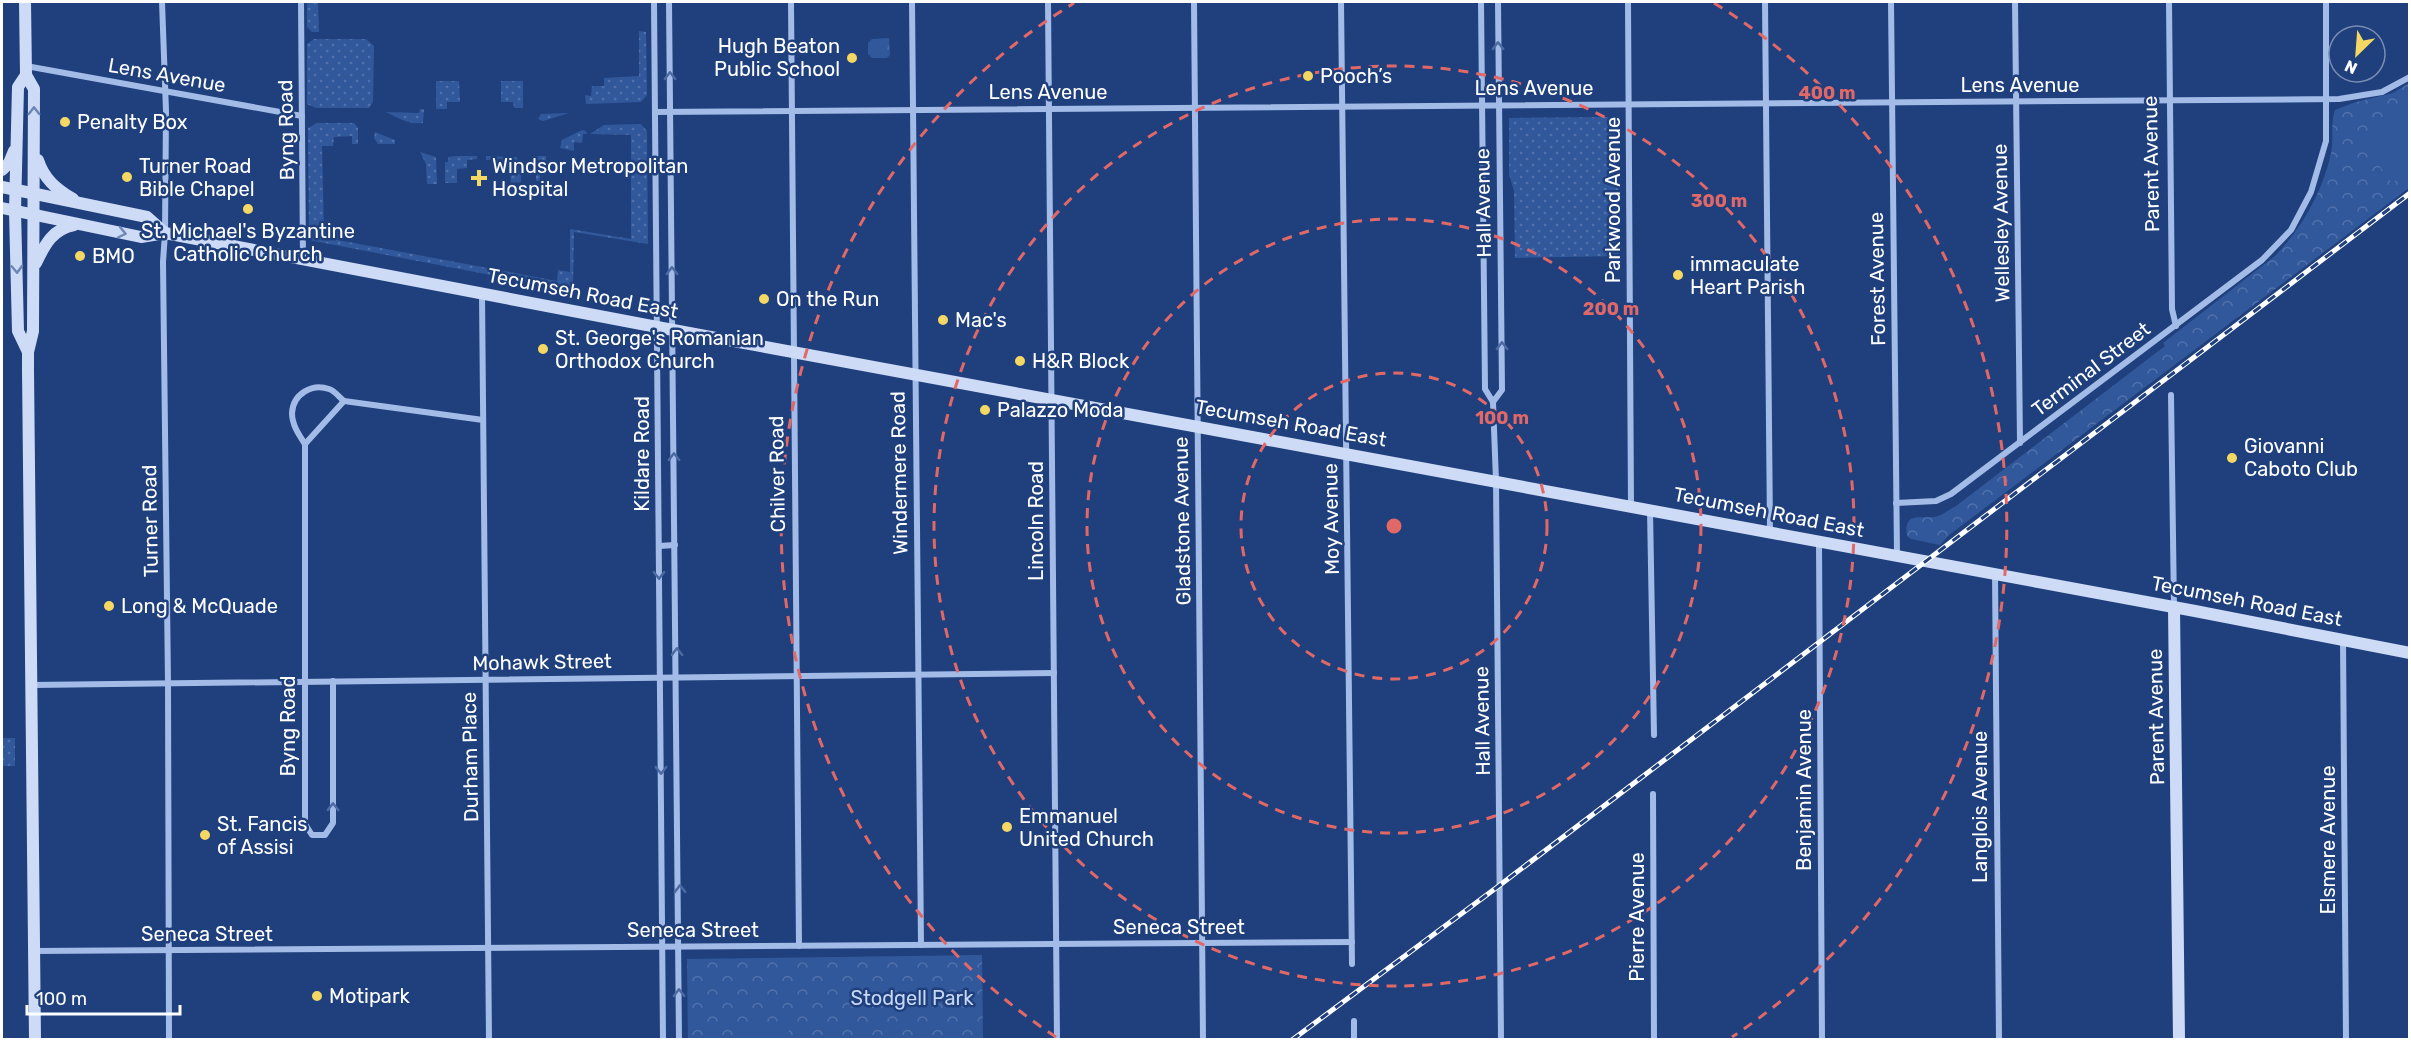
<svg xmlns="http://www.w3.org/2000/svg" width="2411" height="1041" viewBox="0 0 2411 1041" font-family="Rubik,sans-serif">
<defs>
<pattern id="grass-dots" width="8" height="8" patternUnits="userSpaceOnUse" patternTransform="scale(1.5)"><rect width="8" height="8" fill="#32589c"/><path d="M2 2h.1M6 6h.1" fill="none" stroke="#5171ab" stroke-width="1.8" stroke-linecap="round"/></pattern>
<pattern id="park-crowns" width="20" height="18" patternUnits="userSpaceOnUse" patternTransform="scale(1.5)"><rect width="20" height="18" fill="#32589c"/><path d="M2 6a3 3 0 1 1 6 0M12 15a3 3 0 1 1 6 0" fill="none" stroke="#5171ab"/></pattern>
</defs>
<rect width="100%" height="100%" fill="#1f407d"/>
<g fill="url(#grass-dots)">
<path d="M307,2H318L319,32H312L307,27Z"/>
<path d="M639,31L646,32L647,95L641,102L586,104L585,95L591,96L592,86H604V78L639,76Z"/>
<path d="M314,39H366L374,46L373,102L369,108H316L307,104V44Z"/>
<path d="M436,81H459L460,102H447V109H436Z"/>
<path d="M501,81H523V108H514L513,102H501Z"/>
<path d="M420,109H424L423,123C410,125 398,118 386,112L419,113Z"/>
<path d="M569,113L543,121L538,119L541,114Z"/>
<path d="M1615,117L1618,118L1619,256L1515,258L1514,191L1509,174V118Z"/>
<path d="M317,123H354L358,128V144H352V136L334,137L333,146H322L324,231H340L338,240L557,281L558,270L570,272V229L631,239V135L590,134L604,125L641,124L647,131L648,244L574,232L573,291L309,240L308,128Z"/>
<path d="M582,130L586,131L587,134H583L582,143L574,142V151L560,148L562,140Z"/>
<path d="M375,132L395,140V144H378L374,138Z"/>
<path d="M420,152L436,157L437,184H427L426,164Z"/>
<path d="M457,156H477V159L467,160V168L457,169V183H445V162H448V157Z"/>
<path d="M486,156L517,157L518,164H521V182L511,183L510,167H502V159L486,160Z"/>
<path d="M536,156H546V167H540V181H536Z"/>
<rect x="2" y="738" width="13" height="28"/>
</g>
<g fill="url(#park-crowns)">
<path d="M889,38L890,55L887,58H872L868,54V43L872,39Z"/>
<path d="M2409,83V188L1949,535L1940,545L1911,539L1907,536C1903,508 1924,521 1938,516C1944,514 1950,509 1956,506L2165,346L2163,343L2275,256C2302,228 2323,191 2331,153C2334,139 2330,124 2335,110L2356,102L2393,93Z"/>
<path d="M982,955L983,1039H688L687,959Z"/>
</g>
<g fill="#32589c">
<path d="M2409,109V170L2392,183L2363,144Z"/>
<path d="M740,1023L789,1024L788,1039H740Z"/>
</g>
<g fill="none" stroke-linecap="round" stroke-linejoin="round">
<g stroke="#a3bbe7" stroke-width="6">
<path d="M162,2L166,111L165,233L163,262L168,683L169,1040"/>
<path d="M301,2L303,259"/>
<path d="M654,2L663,1040"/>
<path d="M669,2L679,1040"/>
<path d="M791,2L799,946"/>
<path d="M912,2L921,945"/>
<path d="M1048,2L1057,1040"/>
<path d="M1194,2L1203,1040"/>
<path d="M1341,2L1352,964"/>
<path d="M1481,2L1485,389L1493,402L1496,481L1501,1040"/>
<path d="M1628,2L1631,506"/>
<path d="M1765,2L1770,531"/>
<path d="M1891,2L1897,555"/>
<path d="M2015,2L2020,443"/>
<path d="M2169,2L2172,309L2176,326"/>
<path d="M26,66L302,116"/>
<path d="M655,112L2339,99L2382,92L2410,77"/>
<path d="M482,294L489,1040"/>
<path d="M2171,395L2174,607"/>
<path d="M1493,402L1502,390L1498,2"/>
<path d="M305,444C299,435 292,425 292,413C293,394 312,383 329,389C335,391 339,397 344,401"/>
<path d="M1896,503L1936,501L1951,494L2262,260L2291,230L2311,192L2326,141V2"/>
<path d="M1650,510L1654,735"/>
<path d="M1819,542L1822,1040"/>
<path d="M659,546L675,545"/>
<path d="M1995,573L1999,1040"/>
<path d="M2343,640L2346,1040"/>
<path d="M333,681V823L325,835H312L305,824V444L344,401L483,420"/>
<path d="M32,685L1054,673"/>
<path d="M1653,794L1654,1040"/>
<path d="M34,951L1352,942"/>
<path d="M1354,1021V1040"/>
</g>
<g stroke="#cddbf6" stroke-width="12">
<path d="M25,2L26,75L34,89L33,331L28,352V370L35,1040"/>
<path d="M26,75L18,87L15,211L18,331L28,352"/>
<path d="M38,160C44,179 56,189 73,199"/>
<path d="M2,170L9,163L14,151"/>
<path d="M2,187L147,217L165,233"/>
<path d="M2,208L141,237L165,233L657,327L2195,611L2410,653"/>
<path d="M36,263C45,244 53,229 74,225"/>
<path d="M2174,607L2179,1040"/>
</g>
<g stroke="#fff" stroke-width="5">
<path id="rail" d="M1292,1040L1500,885L2410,193"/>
</g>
<use href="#rail" stroke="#1f407d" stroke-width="3" stroke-dasharray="9" stroke-linecap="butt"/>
</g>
<defs><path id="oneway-chevron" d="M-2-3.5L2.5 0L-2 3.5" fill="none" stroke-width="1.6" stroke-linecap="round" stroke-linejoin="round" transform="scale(1.5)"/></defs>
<g stroke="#4d6ba2">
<use href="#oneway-chevron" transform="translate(1498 46) rotate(-91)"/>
<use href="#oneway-chevron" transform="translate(670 76) rotate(-91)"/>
<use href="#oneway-chevron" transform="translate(672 271) rotate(-91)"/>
<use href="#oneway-chevron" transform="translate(1502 346) rotate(-91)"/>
<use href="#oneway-chevron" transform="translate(674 457) rotate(-91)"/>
<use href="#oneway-chevron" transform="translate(659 575) rotate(89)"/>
<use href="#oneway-chevron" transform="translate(677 652) rotate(-91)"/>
<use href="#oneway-chevron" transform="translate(661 770) rotate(90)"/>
<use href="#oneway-chevron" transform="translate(333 807) rotate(-90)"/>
<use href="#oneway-chevron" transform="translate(680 889) rotate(-91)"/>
<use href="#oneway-chevron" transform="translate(679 993) rotate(-91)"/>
</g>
<g stroke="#6d86b3">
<use href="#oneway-chevron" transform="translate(34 111) rotate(-90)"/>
<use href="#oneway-chevron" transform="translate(122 233) rotate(12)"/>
<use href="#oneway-chevron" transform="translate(17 269) rotate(88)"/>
</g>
<g fill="none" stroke="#e26868" stroke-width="3" stroke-dasharray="10 8">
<circle cx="1394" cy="526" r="153"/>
<circle cx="1394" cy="526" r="307"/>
<circle cx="1394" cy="526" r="460"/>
<path d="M1056 1037A613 613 0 0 1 1074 3M1714 3A613 613 0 0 1 1732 1037"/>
</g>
<g fill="#f5d863" stroke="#1f407d" stroke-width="2">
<circle cx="852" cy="58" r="6"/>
<circle cx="1308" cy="76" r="6"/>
<circle cx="65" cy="122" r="6"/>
<circle cx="127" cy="177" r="6"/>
<path d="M476 169h6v6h6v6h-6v6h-6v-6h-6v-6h6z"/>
<circle cx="248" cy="209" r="6"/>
<circle cx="80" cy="256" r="6"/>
<circle cx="1678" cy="275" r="6"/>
<circle cx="764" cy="299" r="6"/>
<circle cx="943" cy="320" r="6"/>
<circle cx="543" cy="349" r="6"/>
<circle cx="1020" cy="361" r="6"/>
<circle cx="985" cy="410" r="6"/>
<circle cx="2232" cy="458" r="6"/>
<circle cx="109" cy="606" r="6"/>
<circle cx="1007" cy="827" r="6"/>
<circle cx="205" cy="835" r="6"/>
<circle cx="317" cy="996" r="6"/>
</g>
<g text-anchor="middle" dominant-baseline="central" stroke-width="5" stroke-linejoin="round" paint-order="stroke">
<g font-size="20" fill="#fff" stroke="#1f407d" text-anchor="start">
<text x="840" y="46" text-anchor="end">Hugh Beaton<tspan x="840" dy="23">Public School</tspan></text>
<text x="1320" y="76">Pooch’s</text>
<text x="77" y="122">Penalty Box</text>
<text x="139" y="166">Turner Road<tspan x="139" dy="23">Bible Chapel</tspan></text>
<text x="492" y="166">Windsor Metropolitan<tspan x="492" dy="23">Hospital</tspan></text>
<text x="248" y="231" text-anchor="middle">St. Michael's Byzantine<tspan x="248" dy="23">Catholic Church</tspan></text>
<text x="92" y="256">BMO</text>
<text x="1690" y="264">immaculate<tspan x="1690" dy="23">Heart Parish</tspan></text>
<text x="776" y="299">On the Run</text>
<text x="955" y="320">Mac's</text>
<text x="555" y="338">St. George's Romanian<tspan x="555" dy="23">Orthodox Church</tspan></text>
<text x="1032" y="361">H&amp;R Block</text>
<text x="997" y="410">Palazzo Moda</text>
<text x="2244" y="446">Giovanni<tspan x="2244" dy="23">Caboto Club</tspan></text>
<text x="121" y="606">Long &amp; McQuade</text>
<text x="1019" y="816">Emmanuel<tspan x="1019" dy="23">United Church</tspan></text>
<text x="217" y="824">St. Fancis<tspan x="217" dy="23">of Assisi</tspan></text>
<text x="329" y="996">Motipark</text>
</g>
<g font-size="20" fill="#fff" stroke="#1f407d">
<text transform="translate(167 75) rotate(10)">Lens Avenue</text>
<text x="2020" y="85">Lens Avenue</text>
<text x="1534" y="88">Lens Avenue</text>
<text x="1048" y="92">Lens Avenue</text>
<text transform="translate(286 130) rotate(-91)">Byng Road</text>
<text transform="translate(2151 164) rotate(-91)">Parent Avenue</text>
<text transform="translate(1613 200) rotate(-90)">Parkwood Avenue</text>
<text transform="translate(1483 203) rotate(-91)">Hall Avenue</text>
<text transform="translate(2001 223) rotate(-91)">Wellesley Avenue</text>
<text transform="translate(1877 279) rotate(-91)">Forest Avenue</text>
<text transform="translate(583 293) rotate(11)">Tecumseh Road East</text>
<text transform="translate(2091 369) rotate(-37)">Terminal Street</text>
<text transform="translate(1291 423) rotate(10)">Tecumseh Road East</text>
<text transform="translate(642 454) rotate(-90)">Kildare Road</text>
<text transform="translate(899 473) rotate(-91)">Windermere Road</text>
<text transform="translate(777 474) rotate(-91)">Chilver Road</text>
<text transform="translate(1769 512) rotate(11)">Tecumseh Road East</text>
<text transform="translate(1331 519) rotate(-91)">Moy Avenue</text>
<text transform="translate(150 521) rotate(-91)">Turner Road</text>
<text transform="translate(1036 521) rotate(-90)">Lincoln Road</text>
<text transform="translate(1182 521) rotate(-91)">Gladstone Avenue</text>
<text transform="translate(2247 601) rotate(11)">Tecumseh Road East</text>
<text transform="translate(542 662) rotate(-1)">Mohawk Street</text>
<text transform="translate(2156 717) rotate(-91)">Parent Avenue</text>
<text transform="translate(1482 721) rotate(-91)">Hall Avenue</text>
<text transform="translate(288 726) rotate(-90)">Byng Road</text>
<text transform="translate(470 757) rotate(-91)">Durham Place</text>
<text transform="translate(1804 790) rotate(-90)">Benjamin Avenue</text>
<text transform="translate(1980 807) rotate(-90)">Langlois Avenue</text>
<text transform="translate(2328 840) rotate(-90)">Elsmere Avenue</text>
<text transform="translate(1637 917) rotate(-90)">Pierre Avenue</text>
<text x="1179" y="927">Seneca Street</text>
<text x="693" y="930">Seneca Street</text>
<text x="207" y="934">Seneca Street</text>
</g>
<g font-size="20" fill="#c6d7f6" stroke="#1f407d">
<text x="912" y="998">Stodgell Park</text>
</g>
</g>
<circle cx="1394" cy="526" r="9" fill="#e26868" stroke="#1f407d" stroke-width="3"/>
<g font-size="18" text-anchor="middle" font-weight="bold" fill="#e26868" stroke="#1f407d" stroke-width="5" stroke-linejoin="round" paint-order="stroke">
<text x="1827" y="99">400 m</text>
<text x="1719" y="207">300 m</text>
<text x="1611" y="315">200 m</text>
<text x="1502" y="424">100 m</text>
</g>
<rect width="2411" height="1041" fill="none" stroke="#ffffff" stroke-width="6"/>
<g transform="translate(2357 54) rotate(205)"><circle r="28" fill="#1f407d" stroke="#798cb1" stroke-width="1.5"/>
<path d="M0-4.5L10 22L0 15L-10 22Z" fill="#f5d863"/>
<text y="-9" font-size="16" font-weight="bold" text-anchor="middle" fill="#ffffff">N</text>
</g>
<path d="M27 1005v9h153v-9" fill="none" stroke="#ffffff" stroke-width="3"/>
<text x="36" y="1005" font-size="18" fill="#ffffff" stroke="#1f407d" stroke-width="4.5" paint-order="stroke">100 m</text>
</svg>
